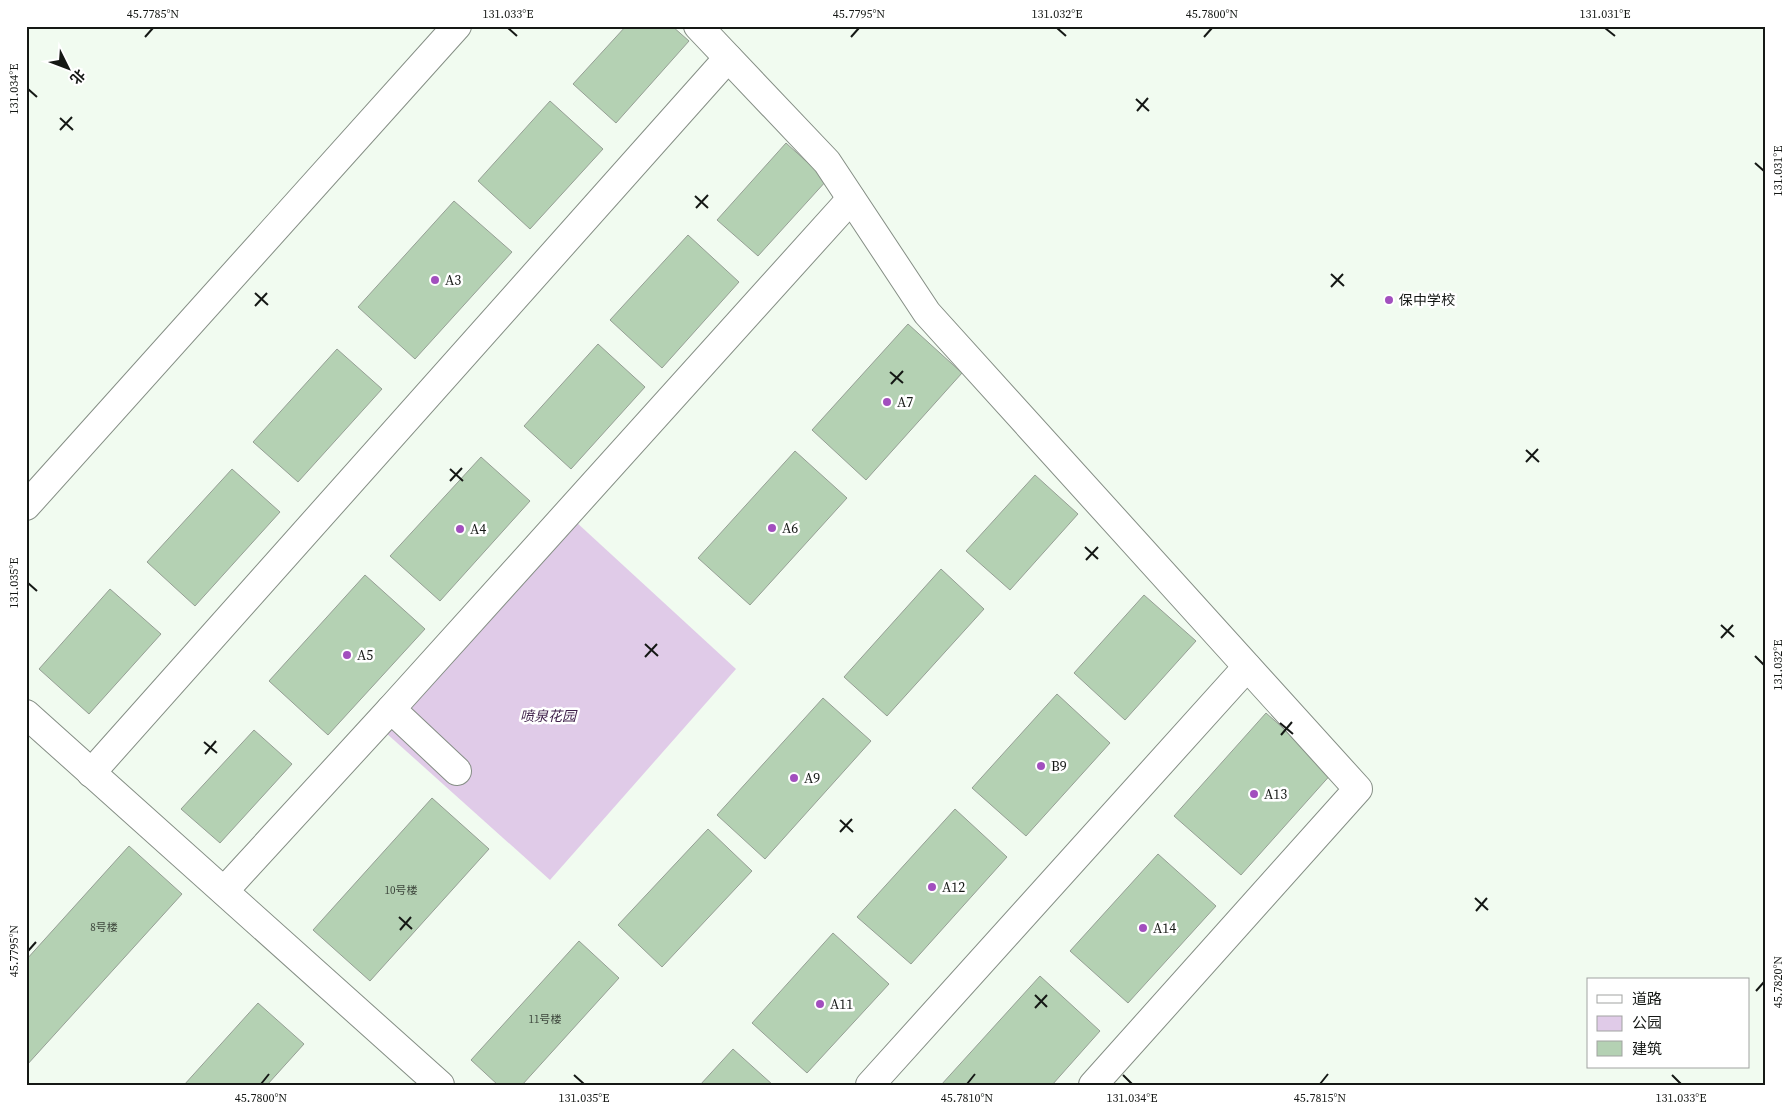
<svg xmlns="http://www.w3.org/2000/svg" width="1792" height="1111" viewBox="0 0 1792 1111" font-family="'Source Serif 4','Noto Sans SC',serif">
<rect width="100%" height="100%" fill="#f1fbf0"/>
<path fill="#e0cbe8" d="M575,521L736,669L550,880L386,733Z"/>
<g fill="#b4d1b3" stroke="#969f95">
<path d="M626,26H672L689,41L616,123L573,84Z"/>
<path d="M550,101L603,149L530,229L478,181Z"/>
<path d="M786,143L827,180L758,256L717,220Z"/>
<path d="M454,201L512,252L415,359L358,307Z"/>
<path d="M688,235L739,282L662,368L610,320Z"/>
<path d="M908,324L962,373L866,480L812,430Z"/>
<path d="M598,344L645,387L571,469L524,426Z"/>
<path d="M337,349L382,389L298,482L253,442Z"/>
<path d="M795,451L847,498L750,605L698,558Z"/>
<path d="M481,457L530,501L440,601L390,556Z"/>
<path d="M232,469L280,512L195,606L147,562Z"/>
<path d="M1035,475L1078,514L1010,590L966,551Z"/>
<path d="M941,569L984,609L887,716L844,677Z"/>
<path d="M365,575L425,629L328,735L269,681Z"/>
<path d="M110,589L161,634L89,714L39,669Z"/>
<path d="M1144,595L1196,641L1125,720L1074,673Z"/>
<path d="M1057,694L1110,743L1026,836L972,788Z"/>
<path d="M823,698L871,741L765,859L717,815Z"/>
<path d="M1266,713L1333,772L1241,875L1174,816Z"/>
<path d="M254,730L292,764L220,843L181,809Z"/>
<path d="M432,798L489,849L370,981L313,930Z"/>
<path d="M955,809L1007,857L911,964L857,917Z"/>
<path d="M708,829L752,871L662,967L618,925Z"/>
<path d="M129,846L182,894L26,1066V960Z"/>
<path d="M1158,854L1216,906L1128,1003L1070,951Z"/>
<path d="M833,933L889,984L807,1073L752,1023Z"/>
<path d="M579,941L619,978L522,1085H498L471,1060Z"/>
<path d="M1040,976L1100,1031L1052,1085H941Z"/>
<path d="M258,1003L304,1044L267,1085H184Z"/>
<path d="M733,1049L773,1085H700Z"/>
</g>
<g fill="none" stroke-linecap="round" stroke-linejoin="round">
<g stroke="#858e85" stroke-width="30">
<g id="street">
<path d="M698,26L827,162L927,313L1358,789L1093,1085"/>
<path d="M391,709L851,199"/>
<path d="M26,714L440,1085"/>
<path d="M91,773L728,58"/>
<path d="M224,891L391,709L457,771"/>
<path d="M870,1085L1247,667"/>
</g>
</g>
<g stroke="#858e85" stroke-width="30">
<path id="secondary" d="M26,506L457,26"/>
</g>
<use href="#street" stroke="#fff" stroke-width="28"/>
<use href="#secondary" stroke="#fff" stroke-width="28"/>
</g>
<path fill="none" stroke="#151815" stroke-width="2" d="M508,28L517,36M1057,28L1066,36M1605,28L1615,36M145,37L153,28M851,37L859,28M1204,37L1212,28M28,89L37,97M1136,99L1149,111M1137,111L1148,98M60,118L73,130M60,130L72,117M1755,163L1764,171M695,196L708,208M696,208L708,195M1331,274L1344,286M1331,287L1343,274M255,293L268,305M255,306L267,293M890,372L903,383M891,384L903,371M1526,450L1539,462M1526,462L1538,449M450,469L463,481M450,481L462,468M1085,547L1098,559M1086,560L1098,547M28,583L37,591M1721,625L1734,637M1721,638L1733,625M645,644L658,656M1755,656L1764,665M645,657L657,644M1280,723L1293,734M1281,735L1292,722M204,742L217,753M205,754L216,741M840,820L853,832M840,832L852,819M1475,898L1488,910M1476,911L1487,898M399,917L412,929M400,930L411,917M28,951L36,942M1756,991L1764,982M1035,995L1047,1007M1035,1008L1047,995M574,1075L584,1084M1123,1075L1132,1084M1672,1075L1681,1084M261,1084L269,1074M967,1084L975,1074M1320,1084L1328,1074"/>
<g fill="#a24fbe" stroke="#fff" stroke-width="2">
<circle cx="435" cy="280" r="5"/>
<circle cx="1389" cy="300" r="5"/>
<circle cx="887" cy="402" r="5"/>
<circle cx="772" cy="528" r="5"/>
<circle cx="460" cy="529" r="5"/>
<circle cx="347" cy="655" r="5"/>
<circle cx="1041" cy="766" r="5"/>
<circle cx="794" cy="778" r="5"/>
<circle cx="1254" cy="794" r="5"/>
<circle cx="932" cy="887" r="5"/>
<circle cx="1143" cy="928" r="5"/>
<circle cx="820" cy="1004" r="5"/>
</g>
<g text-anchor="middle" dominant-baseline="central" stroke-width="5" stroke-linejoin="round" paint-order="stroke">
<g font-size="11" fill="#3d463c">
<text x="401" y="890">10号楼</text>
<text x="104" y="927">8号楼</text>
<text x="545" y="1019">11号楼</text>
</g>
<g font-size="14" fill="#151815" stroke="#fff" text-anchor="start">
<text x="445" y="280">A3</text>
<text x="1399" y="300">保中学校</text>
<text x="897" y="402">A7</text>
<text x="782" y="528">A6</text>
<text x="470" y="529">A4</text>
<text x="357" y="655">A5</text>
<text x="1051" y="766">B9</text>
<text x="804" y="778">A9</text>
<text x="1264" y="794">A13</text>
<text x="942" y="887">A12</text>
<text x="1153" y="928">A14</text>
<text x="830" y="1004">A11</text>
</g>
<g font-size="14" font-style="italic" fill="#3e1f49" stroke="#fff">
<text x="548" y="716">喷泉花园</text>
</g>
</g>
<rect width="1792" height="1111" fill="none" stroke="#ffffff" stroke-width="55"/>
<rect x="1587" y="978" width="162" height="90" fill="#ffffff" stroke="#a1a3a1"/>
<rect x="1597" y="995" width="25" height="8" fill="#ffffff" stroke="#a1a3a1"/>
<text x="1632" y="1004" font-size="15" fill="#151815">道路</text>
<rect x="1597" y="1016" width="25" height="15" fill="#e0cbe8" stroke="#a1a3a1"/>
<text x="1632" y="1028" font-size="15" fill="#151815">公园</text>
<rect x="1597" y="1041" width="25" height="15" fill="#b4d1b3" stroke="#a1a3a1"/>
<text x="1632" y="1054" font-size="15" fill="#151815">建筑</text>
<g transform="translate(68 68) rotate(132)" stroke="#ffffff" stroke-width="4" paint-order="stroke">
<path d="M0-4L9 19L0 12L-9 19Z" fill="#151815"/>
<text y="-8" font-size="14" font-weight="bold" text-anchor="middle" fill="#151815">北</text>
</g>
<rect x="28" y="28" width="1736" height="1056" fill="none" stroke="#151815" stroke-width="2"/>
<g font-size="12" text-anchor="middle" fill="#151815">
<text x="153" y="18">45.7785°N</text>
<text x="508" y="18">131.033°E</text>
<text x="859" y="18">45.7795°N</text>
<text x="1057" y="18">131.032°E</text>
<text x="1212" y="18">45.7800°N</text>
<text x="1605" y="18">131.031°E</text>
<text transform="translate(14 89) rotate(-90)" y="4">131.034°E</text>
<text transform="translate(1778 171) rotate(-90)" y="4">131.031°E</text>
<text transform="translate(14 583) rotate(-90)" y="4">131.035°E</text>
<text transform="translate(1778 665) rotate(-90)" y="4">131.032°E</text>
<text transform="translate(14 951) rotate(-90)" y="4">45.7795°N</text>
<text transform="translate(1778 982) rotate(-90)" y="4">45.7820°N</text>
<text x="261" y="1102">45.7800°N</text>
<text x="584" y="1102">131.035°E</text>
<text x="967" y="1102">45.7810°N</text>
<text x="1132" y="1102">131.034°E</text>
<text x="1320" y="1102">45.7815°N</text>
<text x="1681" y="1102">131.033°E</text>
</g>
</svg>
